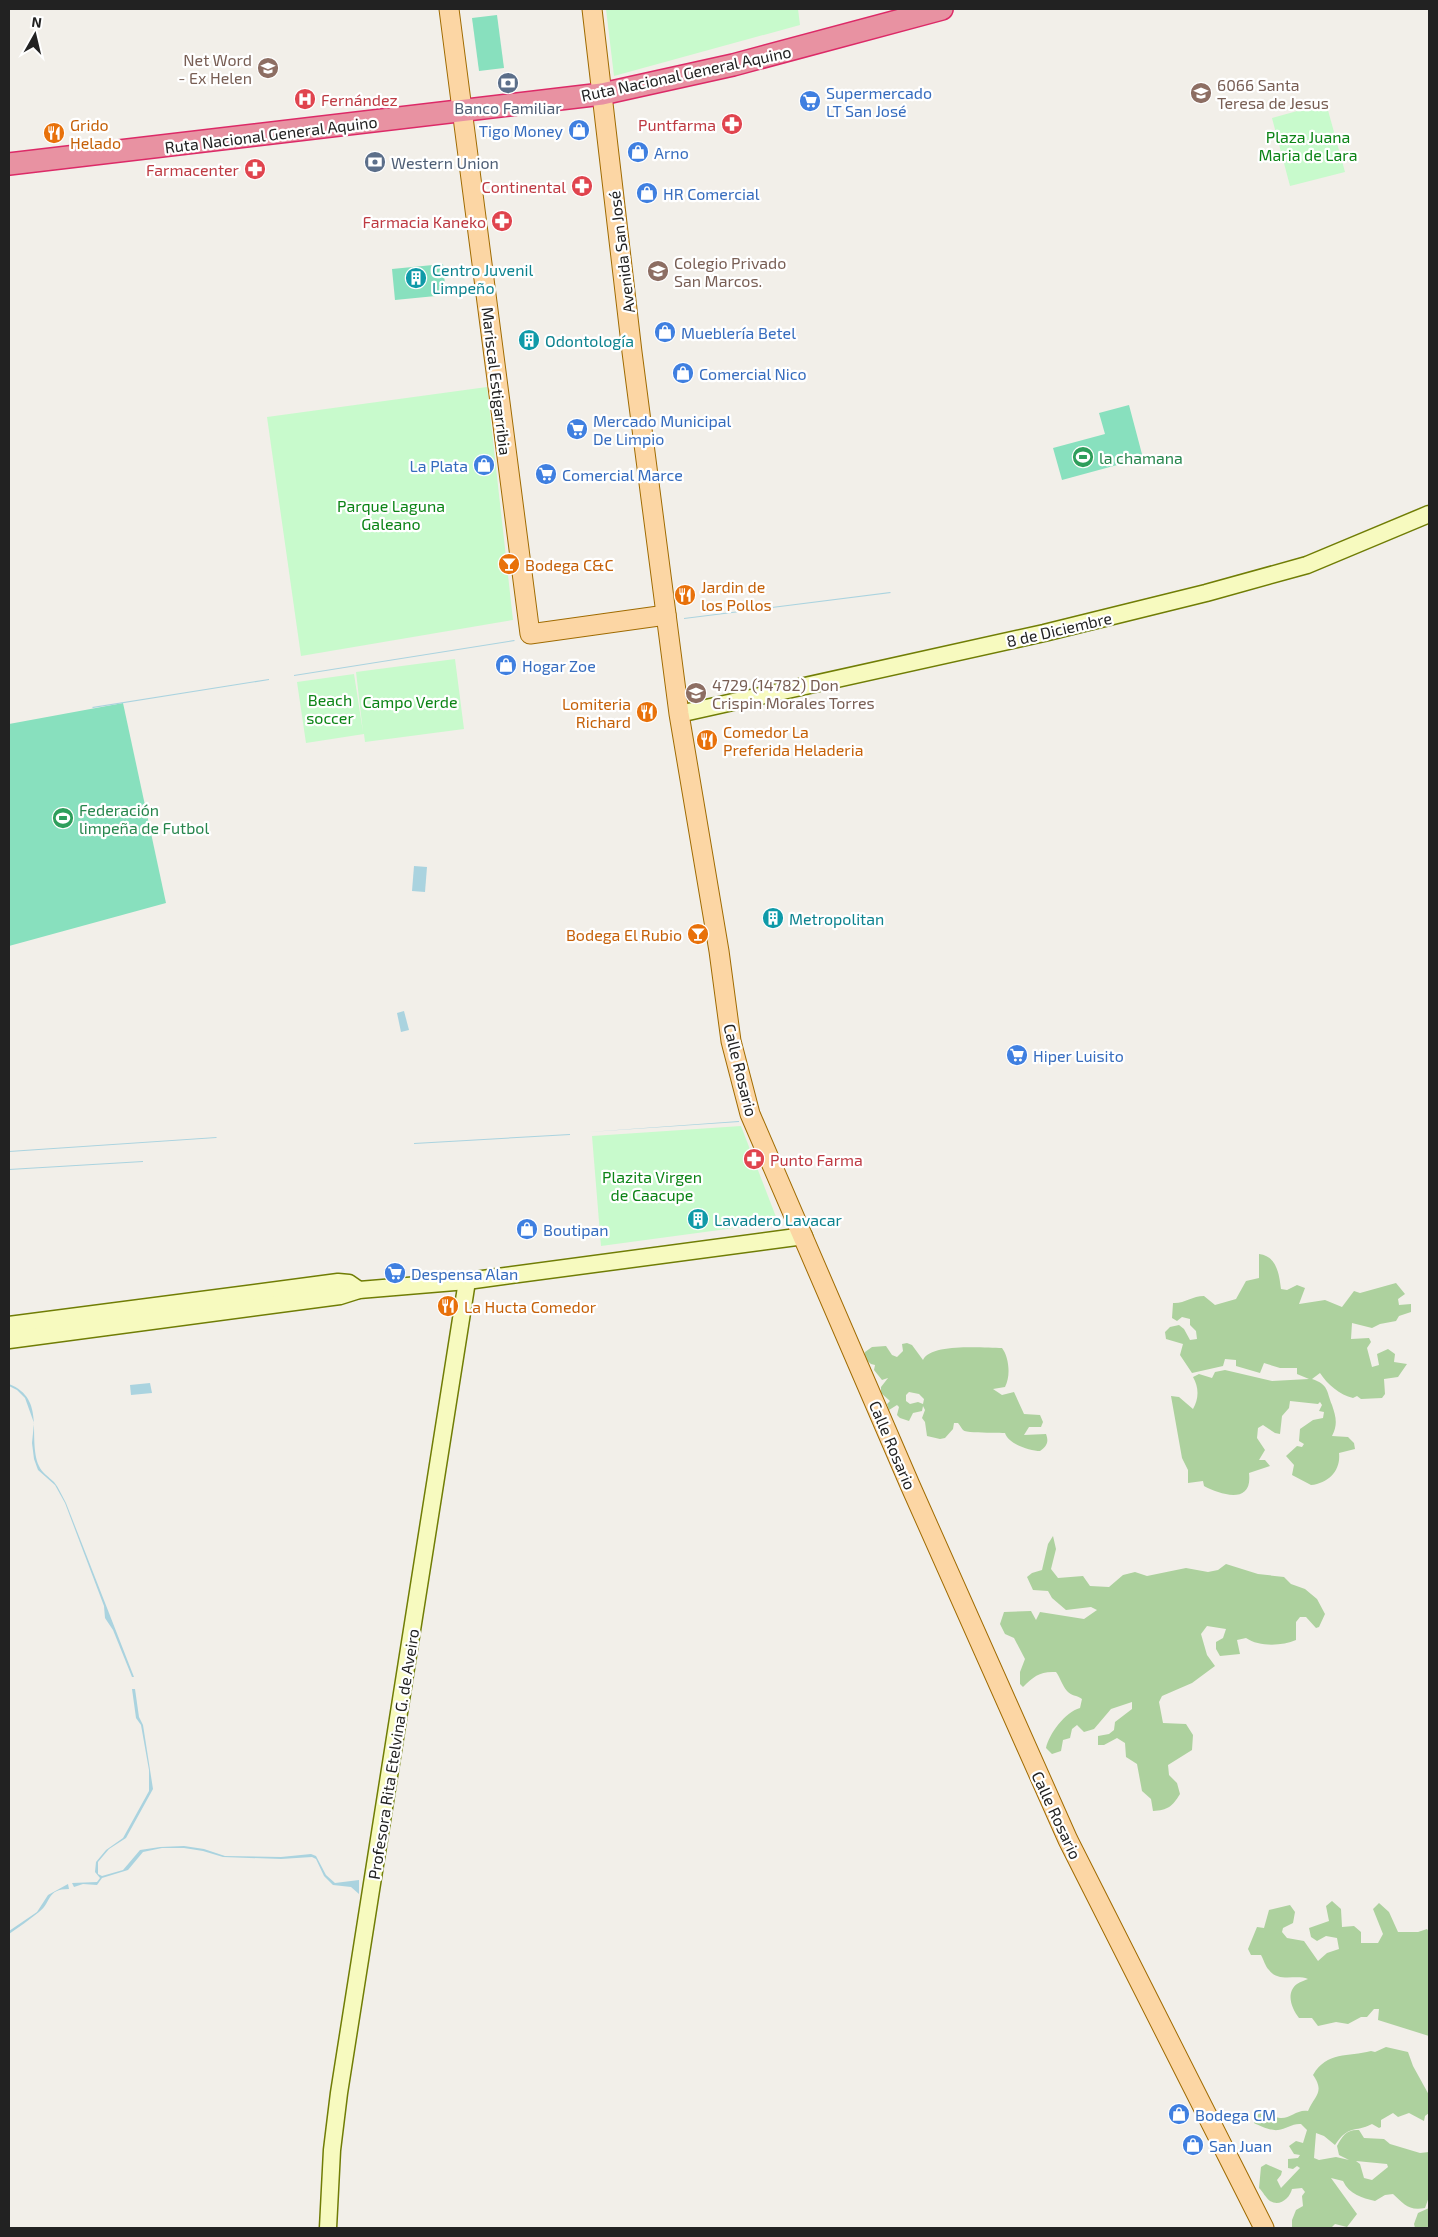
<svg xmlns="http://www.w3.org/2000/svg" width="1438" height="2237" viewBox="0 0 1438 2237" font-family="'Exo 2',sans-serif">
<rect width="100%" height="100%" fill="#f2efe9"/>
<g fill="#add19e" fill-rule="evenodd">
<path d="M1259,1254C1277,1256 1279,1274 1281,1289L1287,1290L1297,1285L1305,1288L1299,1304L1325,1300L1342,1307L1354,1291L1360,1293L1396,1283L1405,1294L1398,1299L1399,1305L1411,1304V1312L1399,1316L1396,1321L1380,1324L1372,1328L1352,1323L1351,1339L1369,1338L1371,1342L1367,1348L1372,1367L1379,1365L1377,1354L1388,1349L1395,1354L1394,1362L1407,1364L1398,1377L1384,1379L1385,1394L1382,1398L1361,1399L1357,1396L1353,1398C1340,1395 1327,1384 1320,1373L1312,1379C1329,1385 1326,1390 1332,1405C1336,1417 1338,1424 1332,1436L1348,1437L1354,1443L1355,1449L1339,1453C1341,1470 1329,1483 1311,1485L1292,1475L1294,1465L1286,1456L1297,1446L1302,1447L1304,1444L1299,1441L1300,1429L1313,1420L1323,1418L1324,1412L1319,1411L1322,1405L1320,1402L1318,1404L1290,1401L1289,1408L1282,1416L1280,1434L1275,1433L1263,1425L1258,1428L1257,1438L1265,1450L1259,1460H1265L1270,1466L1249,1473C1253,1505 1221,1495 1204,1486L1203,1481L1188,1483V1470L1182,1458L1171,1396L1179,1397L1193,1409C1199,1398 1199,1388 1193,1377L1199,1374L1212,1378L1215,1372L1225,1370L1272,1381L1309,1379L1297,1374V1368H1280L1264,1363L1260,1373L1236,1366V1360L1225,1359L1223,1366L1192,1373L1180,1355L1183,1344L1166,1339L1165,1332L1170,1327L1179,1325L1184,1329L1190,1340L1197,1339L1196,1331L1190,1325V1319L1182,1317L1177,1321L1172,1318L1173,1303C1184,1304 1192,1296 1204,1296L1215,1305L1236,1299L1246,1281L1259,1278Z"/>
<path d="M907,1343L912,1345L923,1360C931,1343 983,1348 1002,1348C1009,1357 1011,1376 1005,1387L993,1389L1002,1395L1014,1392L1024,1414L1040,1415L1043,1422L1041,1427H1029L1024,1435L1046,1434C1049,1442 1047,1446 1040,1451C1030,1451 1008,1444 1005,1433C997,1432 967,1434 963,1430C961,1428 960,1425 958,1423H954L953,1429L945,1438L940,1439L927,1436L925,1422L922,1418L925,1410L923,1406L922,1411L913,1413L909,1421L900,1418L897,1415L899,1407L897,1405L889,1410L887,1404L890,1401L881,1393V1387L888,1378L882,1380L874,1370L875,1365L871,1364L864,1358L865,1352L872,1347L886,1346L892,1355L897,1357L903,1351L902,1344ZM909,1392L919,1394L924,1399L923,1404L918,1402L910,1404L906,1401V1395Z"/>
<path d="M1053,1536L1056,1549L1051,1569L1058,1578L1083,1576L1090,1586L1109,1587L1123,1575L1135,1572L1147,1576L1186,1568L1208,1572L1218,1570L1226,1564L1258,1574L1284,1577L1291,1584L1305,1589L1317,1599L1325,1614L1319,1627L1316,1628L1306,1617H1300L1296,1622V1640C1282,1646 1259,1647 1246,1638L1237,1640L1240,1654L1220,1656L1216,1649V1642L1223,1638L1226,1629L1207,1626L1201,1634L1207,1655L1215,1666L1192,1683L1162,1696L1159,1702L1163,1723L1186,1724L1193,1735L1192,1750L1168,1765L1169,1775L1177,1783L1180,1794C1172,1807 1168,1810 1153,1811L1151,1799L1142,1791L1137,1764L1126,1757L1125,1743L1117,1738L1104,1745H1098V1736L1109,1734L1114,1730L1115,1722L1132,1709V1702L1111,1709L1094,1729L1084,1732L1077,1725L1072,1729L1070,1738L1063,1740L1061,1751L1052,1754L1046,1748C1049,1734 1065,1712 1080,1708L1082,1699C1077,1695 1071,1696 1067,1691C1062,1685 1060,1677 1056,1672C1040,1671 1034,1676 1023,1687L1020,1684V1672L1025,1659L1014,1638L1005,1634L1000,1624L1004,1612L1031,1611L1036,1620L1040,1612L1084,1619L1097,1610L1091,1607L1066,1610L1052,1598L1048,1591L1033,1590L1027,1577L1032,1573L1042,1570L1048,1544Z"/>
<path d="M1332,1901L1341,1909L1342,1927L1354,1926L1361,1932V1943H1378L1383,1934L1373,1909L1379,1903L1389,1912L1398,1932H1418L1427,1929L1429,1932V2036L1378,2020L1379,2009H1374L1367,2017H1361L1348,2024L1336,2022L1318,2026L1312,2018H1299C1292,2009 1285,1993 1297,1984C1300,1982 1305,1980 1308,1979C1296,1974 1278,1983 1269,1970C1265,1966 1264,1960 1261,1955H1251L1248,1949L1257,1927L1264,1928L1269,1910L1290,1905L1295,1912L1293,1923L1283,1928L1282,1932L1287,1938L1304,1941L1318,1961L1327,1953L1339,1949L1337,1938L1326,1936L1317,1941L1311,1937L1309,1928L1329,1921L1326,1906Z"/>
<path d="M1386,2047L1408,2052L1413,2066L1429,2095V2113L1425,2116L1424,2121L1409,2113L1398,2117L1393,2113L1381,2120V2127L1379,2128L1372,2124C1354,2133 1349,2124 1335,2145L1324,2136L1316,2133L1314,2158L1319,2160L1336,2157L1349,2160L1339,2155L1337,2146C1342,2136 1347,2129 1359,2130L1364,2138L1384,2139L1390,2144L1420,2153L1429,2152V2197L1425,2208C1408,2211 1404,2204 1393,2194L1385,2195L1375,2201C1362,2198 1349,2194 1343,2181L1331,2178L1357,2214L1347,2227L1335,2224L1331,2228H1292V2220L1296,2210L1303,2206L1302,2196L1305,2192L1302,2188L1292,2189C1290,2198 1280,2207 1270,2201C1266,2198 1263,2192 1259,2188L1261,2167L1266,2164L1282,2171L1281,2175L1277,2180L1281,2188L1300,2168L1297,2166L1293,2169L1288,2168V2159L1298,2158L1300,2155L1294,2154L1289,2146L1296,2141L1303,2143L1307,2130L1301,2124C1293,2123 1286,2129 1278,2130C1271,2131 1260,2126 1254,2123L1256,2116L1260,2113C1267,2113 1273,2117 1280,2118C1290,2119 1297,2109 1308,2111C1315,2095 1325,2092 1313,2075C1327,2051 1348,2057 1371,2051L1375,2052ZM1356,2161L1387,2164L1388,2167L1372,2180L1364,2178L1360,2164Z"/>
<path d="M1429,2208V2228H1415L1414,2224L1418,2213Z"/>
</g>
<g fill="#c8facc">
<path d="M606,9H798L800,25L614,76Z"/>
<path d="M1326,103L1345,172L1290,186L1272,118Z"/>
<path d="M487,387L513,620L301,656L267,417Z"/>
<path d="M455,659L464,729L365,742L364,734L306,743L297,682L354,674L363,732L356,672Z"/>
<path d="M741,1126L778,1222L601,1246L592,1136Z"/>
</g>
<g fill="#88e0be">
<path d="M497,15L504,68L479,71L472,18Z"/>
<path d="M443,264L446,295L395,300L392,269Z"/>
<path d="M1129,405L1143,458L1062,480L1053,448L1105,434L1099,413Z"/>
<path d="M123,703L166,903L9,946V724Z"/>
</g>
<g fill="#aad3df">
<path d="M890,592L891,593L684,619V618Z"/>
<path d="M514,640L515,641L294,676V675Z"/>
<path d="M269,679V680L93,708L92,707Z"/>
<path d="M414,866L427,867L425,892L412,891Z"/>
<path d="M404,1011L409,1030L401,1032L397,1013Z"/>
<path d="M739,1121V1122L589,1132Z"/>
<path d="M570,1134V1135L414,1144V1143Z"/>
<path d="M217,1137L216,1138L9,1152V1151Z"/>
<path d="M143,1161V1162L9,1170V1169Z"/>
<path d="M150,1383L152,1393L131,1395L130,1385Z"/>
<path d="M9,1384C47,1399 27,1437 39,1466C42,1473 49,1477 54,1482C59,1488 62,1496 66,1503L134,1677H132L113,1630L105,1618L104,1606L65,1503L55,1485L38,1470L34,1459L32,1443L34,1423L25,1398L17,1390L9,1386Z"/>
<path d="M132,1689H135L139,1717L143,1725L153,1789L126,1838L109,1849L98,1862V1874L102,1876L123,1870L140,1850L160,1847L184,1846L204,1849L225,1856L281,1857L311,1854L316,1856L326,1875L335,1883L359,1880V1894L351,1887L333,1885L324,1876L316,1859L312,1857L281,1859L223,1857L203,1851L184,1848H162L143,1852L128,1870L102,1878L97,1885L83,1884L74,1887L72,1883L97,1882L100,1878L95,1872L96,1862L106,1850L123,1838L149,1791V1770L141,1725L136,1718Z"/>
<path d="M68,1884L69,1889C46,1889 52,1902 39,1912C29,1920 19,1927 9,1934V1931L37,1912L48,1895Z"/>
</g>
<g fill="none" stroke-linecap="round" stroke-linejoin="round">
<g stroke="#707d05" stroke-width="19">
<g id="secondary">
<path d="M679,714L1044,633L1206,593L1307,565L1429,514"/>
<path d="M9,1325L338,1282L349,1283L359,1290"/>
<path d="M9,1340L340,1296L359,1290L467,1281L804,1236"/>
<path d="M328,2228L332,2150L339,2093L467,1281"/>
</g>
</g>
<g stroke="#a06b00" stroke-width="21">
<g id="primary">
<path d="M449,9L530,634L666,615"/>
<path d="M592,9L632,352L679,714L719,951L731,1041L750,1114L910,1485L1068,1840L1264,2228"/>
</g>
</g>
<g stroke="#dc2a67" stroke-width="24">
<path id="highway" d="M9,164L602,94L733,65L942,9"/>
</g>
<use href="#secondary" stroke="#f7fabf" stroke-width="16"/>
<use href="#primary" stroke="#fcd6a4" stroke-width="19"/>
<use href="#highway" stroke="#e892a2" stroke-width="21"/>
</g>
<defs>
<g id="school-disc" transform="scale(1.125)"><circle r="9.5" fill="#8d6e63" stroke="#fff"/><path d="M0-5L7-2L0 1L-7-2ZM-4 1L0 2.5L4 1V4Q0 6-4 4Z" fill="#fff"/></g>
<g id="bank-disc" transform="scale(1.125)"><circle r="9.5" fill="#5c6f8a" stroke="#fff"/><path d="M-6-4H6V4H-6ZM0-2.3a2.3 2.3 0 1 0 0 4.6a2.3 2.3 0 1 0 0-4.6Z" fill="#fff"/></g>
<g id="hospital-disc" transform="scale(1.125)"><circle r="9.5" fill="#e0444e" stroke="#fff"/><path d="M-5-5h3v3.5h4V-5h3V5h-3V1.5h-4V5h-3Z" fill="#fff"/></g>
<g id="supermarket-disc" transform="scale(1.125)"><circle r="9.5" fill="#3f7fe0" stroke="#fff"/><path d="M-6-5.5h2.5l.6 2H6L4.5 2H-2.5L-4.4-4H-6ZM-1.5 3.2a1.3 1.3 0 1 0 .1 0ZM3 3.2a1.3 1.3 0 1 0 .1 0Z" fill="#fff"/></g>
<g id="pharmacy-disc" transform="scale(1.125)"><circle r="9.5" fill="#e0444e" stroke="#fff"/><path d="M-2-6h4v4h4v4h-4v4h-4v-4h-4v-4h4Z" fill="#fff"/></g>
<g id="shop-disc" transform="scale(1.125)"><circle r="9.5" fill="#3f7fe0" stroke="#fff"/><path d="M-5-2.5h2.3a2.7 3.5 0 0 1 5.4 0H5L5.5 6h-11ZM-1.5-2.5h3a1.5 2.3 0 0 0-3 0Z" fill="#fff"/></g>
<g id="restaurant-disc" transform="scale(1.125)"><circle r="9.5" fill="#e8710a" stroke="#fff"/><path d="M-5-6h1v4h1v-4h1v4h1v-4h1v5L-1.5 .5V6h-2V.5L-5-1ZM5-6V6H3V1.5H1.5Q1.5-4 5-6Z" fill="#fff"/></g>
<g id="building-disc" transform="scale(1.125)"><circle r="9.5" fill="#0f9aa8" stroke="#fff"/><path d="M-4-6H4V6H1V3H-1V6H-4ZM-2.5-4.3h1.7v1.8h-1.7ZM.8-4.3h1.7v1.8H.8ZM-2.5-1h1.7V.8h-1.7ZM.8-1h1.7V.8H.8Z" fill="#fff"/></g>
<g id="stadium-disc" transform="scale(1.125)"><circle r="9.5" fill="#2e9e5b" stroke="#fff"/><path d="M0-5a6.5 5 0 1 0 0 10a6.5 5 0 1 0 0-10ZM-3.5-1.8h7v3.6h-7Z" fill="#fff"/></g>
<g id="bar-disc" transform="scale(1.125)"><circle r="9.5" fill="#e8710a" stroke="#fff"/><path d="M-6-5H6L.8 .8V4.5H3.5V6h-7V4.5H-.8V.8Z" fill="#fff"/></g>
</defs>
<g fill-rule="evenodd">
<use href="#school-disc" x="268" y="68"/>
<use href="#bank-disc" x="508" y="83"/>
<use href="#school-disc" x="1201" y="93"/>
<use href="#hospital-disc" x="305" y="99"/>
<use href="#supermarket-disc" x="810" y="101"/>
<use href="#pharmacy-disc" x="732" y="124"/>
<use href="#shop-disc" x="579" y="130"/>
<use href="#restaurant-disc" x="54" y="133"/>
<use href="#shop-disc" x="638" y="152"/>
<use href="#bank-disc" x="375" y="162"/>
<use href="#pharmacy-disc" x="255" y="169"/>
<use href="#pharmacy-disc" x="582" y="186"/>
<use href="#shop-disc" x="647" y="193"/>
<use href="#pharmacy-disc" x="502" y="221"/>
<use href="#school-disc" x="658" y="271"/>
<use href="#building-disc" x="416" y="278"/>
<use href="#shop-disc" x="665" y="332"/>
<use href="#building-disc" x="529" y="340"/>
<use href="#shop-disc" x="683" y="373"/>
<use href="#supermarket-disc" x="577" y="429"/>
<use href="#stadium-disc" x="1083" y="457"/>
<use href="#shop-disc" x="484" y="465"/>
<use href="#supermarket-disc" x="546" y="474"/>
<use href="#bar-disc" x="509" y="564"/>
<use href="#restaurant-disc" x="685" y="595"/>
<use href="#shop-disc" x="506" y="665"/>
<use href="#school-disc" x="696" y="693"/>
<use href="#restaurant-disc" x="647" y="712"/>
<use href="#restaurant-disc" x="707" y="740"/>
<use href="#stadium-disc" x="63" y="818"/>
<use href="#building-disc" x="773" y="918"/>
<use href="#bar-disc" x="698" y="934"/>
<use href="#supermarket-disc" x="1017" y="1055"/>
<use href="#pharmacy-disc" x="754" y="1159"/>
<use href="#building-disc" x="698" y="1219"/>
<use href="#shop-disc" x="527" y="1229"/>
<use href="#supermarket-disc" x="395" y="1273"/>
<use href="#restaurant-disc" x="448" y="1306"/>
<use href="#shop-disc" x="1179" y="2114"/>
<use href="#shop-disc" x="1193" y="2145"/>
</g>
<g text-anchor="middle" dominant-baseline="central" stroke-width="4.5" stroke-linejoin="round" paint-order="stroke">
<g font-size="16" fill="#785e54" stroke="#fff" text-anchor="start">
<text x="252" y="59" text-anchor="end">Net Word<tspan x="252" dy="18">- Ex Helen</tspan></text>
<text x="1217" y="84">6066 Santa<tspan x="1217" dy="18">Teresa de Jesus</tspan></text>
<text x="674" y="262">Colegio Privado<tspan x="674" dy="18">San Marcos.</tspan></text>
<text x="712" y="684">4729 (14782) Don<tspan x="712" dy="18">Crispin Morales Torres</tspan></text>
</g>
<g font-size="16" fill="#222" stroke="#fff">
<text transform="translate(686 73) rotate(-12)">Ruta Nacional General Aquino</text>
<text transform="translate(271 134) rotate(-7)">Ruta Nacional General Aquino</text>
<text transform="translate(621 252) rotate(-97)">Avenida San José</text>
<text transform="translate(497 381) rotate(83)">Mariscal Estigarribia</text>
<text transform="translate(1059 629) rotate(-13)">8 de Diciembre</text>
<text transform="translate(741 1070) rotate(76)">Calle Rosario</text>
<text transform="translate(893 1445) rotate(67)">Calle Rosario</text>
<text transform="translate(393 1754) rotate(-81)">Profesora Rita Etelvina G. de Aveiro</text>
<text transform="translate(1057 1815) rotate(65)">Calle Rosario</text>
</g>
<g font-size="16" fill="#366cbe" stroke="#fff" text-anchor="start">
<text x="826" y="92">Supermercado<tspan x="826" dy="18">LT San José</tspan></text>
<text x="563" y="130" text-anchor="end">Tigo Money</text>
<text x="654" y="152">Arno</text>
<text x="663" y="193">HR Comercial</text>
<text x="681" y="332">Mueblería Betel</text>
<text x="699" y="373">Comercial Nico</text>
<text x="593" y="420">Mercado Municipal<tspan x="593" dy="18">De Limpio</tspan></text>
<text x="468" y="465" text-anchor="end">La Plata</text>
<text x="562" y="474">Comercial Marce</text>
<text x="522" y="665">Hogar Zoe</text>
<text x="1033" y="1055">Hiper Luisito</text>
<text x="543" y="1229">Boutipan</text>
<text x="411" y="1273">Despensa Alan</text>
<text x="1195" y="2114">Bodega CM</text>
<text x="1209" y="2145">San Juan</text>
</g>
<g font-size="16" fill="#be3a42" stroke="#fff" text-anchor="end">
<text x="321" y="99" text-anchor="start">Fernández</text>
<text x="716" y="124">Puntfarma</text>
<text x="239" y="169">Farmacenter</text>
<text x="566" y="186">Continental</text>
<text x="486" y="221">Farmacia Kaneko</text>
<text x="770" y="1159" text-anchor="start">Punto Farma</text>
</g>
<g font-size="16" fill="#4e5e75" stroke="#fff">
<text x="508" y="107">Banco Familiar</text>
<text x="391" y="162" text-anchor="start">Western Union</text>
</g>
<g font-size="16" fill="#c56008" stroke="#fff" text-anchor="start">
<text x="70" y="124">Grido<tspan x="70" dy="18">Helado</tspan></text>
<text x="525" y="564">Bodega C&amp;C</text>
<text x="701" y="586">Jardin de<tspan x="701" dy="18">los Pollos</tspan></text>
<text x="631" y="703" text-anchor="end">Lomiteria<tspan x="631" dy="18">Richard</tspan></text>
<text x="723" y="731">Comedor La<tspan x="723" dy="18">Preferida Heladeria</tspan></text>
<text x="682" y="934" text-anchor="end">Bodega El Rubio</text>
<text x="464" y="1306">La Hucta Comedor</text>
</g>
<g font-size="16" fill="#0c8416" stroke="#fff">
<text x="1308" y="136">Plaza Juana<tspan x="1308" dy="18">Maria de Lara</tspan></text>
<text x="391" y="505">Parque Laguna<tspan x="391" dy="18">Galeano</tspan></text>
<text x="330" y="699">Beach<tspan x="330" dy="18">soccer</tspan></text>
<text x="410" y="701">Campo Verde</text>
<text x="652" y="1176">Plazita Virgen<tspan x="652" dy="18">de Caacupe</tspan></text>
</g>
<g font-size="16" fill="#0d838f" stroke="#fff" text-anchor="start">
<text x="432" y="269">Centro Juvenil<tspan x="432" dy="18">Limpeño</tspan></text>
<text x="545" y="340">Odontología</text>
<text x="789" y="918">Metropolitan</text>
<text x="714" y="1219">Lavadero Lavacar</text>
</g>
<g font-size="16" fill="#27864d" stroke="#fff" text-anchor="start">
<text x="1099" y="457">la chamana</text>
<text x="79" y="809">Federación<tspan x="79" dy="18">limpeña de Futbol</tspan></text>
</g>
</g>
<rect width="1438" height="2237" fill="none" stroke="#222222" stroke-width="20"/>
<g transform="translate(35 35) rotate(8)" stroke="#ffffff" stroke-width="4" paint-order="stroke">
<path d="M0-4L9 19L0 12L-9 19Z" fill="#222222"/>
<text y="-8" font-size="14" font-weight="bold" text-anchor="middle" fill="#222222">N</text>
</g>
</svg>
